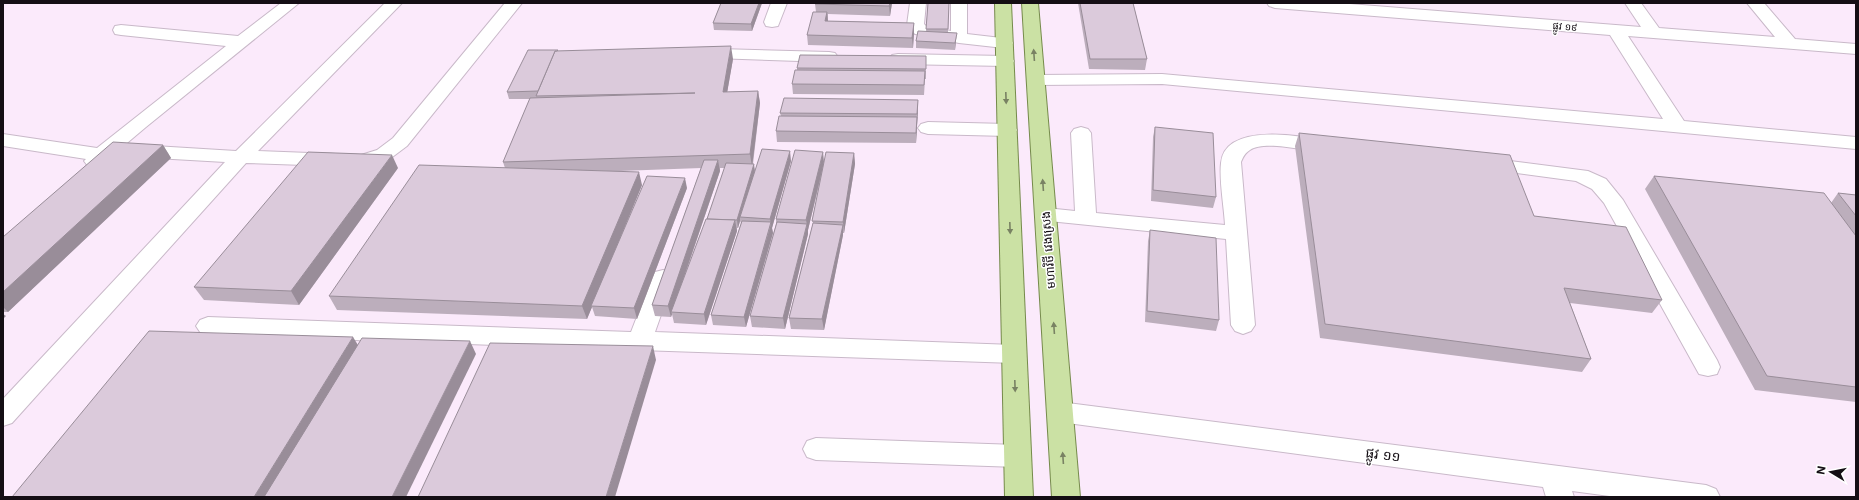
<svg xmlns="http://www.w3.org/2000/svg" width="1859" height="500" viewBox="0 0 1859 500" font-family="Inter,'Noto Sans Khmer',sans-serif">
<rect width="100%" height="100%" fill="#fbeafb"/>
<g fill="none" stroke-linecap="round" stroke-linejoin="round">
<g stroke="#c9b9c9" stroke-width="2">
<g id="minor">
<path d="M281,3H299L146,127L101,165L94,167L87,165L84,161L86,159L3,146V134L97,148L226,46L121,35L115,34L113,30L115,26L121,25L238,36Z"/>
<path d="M385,3H402L258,151L361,155L377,150L393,138L505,3H522L407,146L391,158L362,167L246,163L12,423L3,426V399L225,162L138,157L131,155L128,151L131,147L138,145L236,151Z"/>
<path d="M771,3H787L778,26L772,27L766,26L764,22Z"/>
<path d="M910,3H926L924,24L926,26L951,31V3H967V34L1010,39L1013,43L1010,47L1004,48L959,43L921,35L915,34L907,25Z"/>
<path d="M1267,3H1337L1641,27L1625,3H1641L1659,28L1775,37L1747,3H1764L1795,39L1856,44V54L1628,36L1684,121L1856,137V149L1162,84L1036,85L1030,84L1027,80L1030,76L1036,75L1162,74L1663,119L1610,35L1275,8L1269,6Z"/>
<path d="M719,49L829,52L835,53L838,57L835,61L829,62L713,58L710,54L713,50Z"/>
<path d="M898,54L1005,56L1011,57L1014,61L1011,65L1005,66L898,64L892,63L889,59L892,55Z"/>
<path d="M928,122L1007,124L1014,126L1017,130L1014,134L1007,136L928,134L921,132L918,128L921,124Z"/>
<path d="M1081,127L1088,129L1091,133L1096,213L1225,225C1224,207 1219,180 1221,163C1225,121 1305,136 1331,143L1334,147L1331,151L1324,153C1307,151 1265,140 1250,150C1245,153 1243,157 1241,162L1255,325L1251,331L1243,334L1235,331L1231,325L1226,239L1039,220L1035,215L1039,210L1046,208L1075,211L1071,133L1074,129Z"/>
<path d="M1486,158L1588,171L1606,179L1623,200L1717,360L1720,367L1717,374L1708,376L1699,374L1604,203L1592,189L1576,181L1479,168L1476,164L1479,160Z"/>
<path d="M663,270L671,272L674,278L655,332L1014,345L1023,347L1026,354L1023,361L1014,363L208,335L200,332L196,326L200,320L208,317L631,332L652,278L655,272Z"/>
<path d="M1060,402L1706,485L1716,489L1720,497H1617L1572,491L1574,497H1546L1543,487L1060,422L1051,419L1047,412L1051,405Z"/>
<path d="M816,438L1017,445L1026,448L1030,456L1026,464L1017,467L816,460L807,457L803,449L807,441Z"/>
</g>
</g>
<g stroke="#758a4b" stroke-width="2">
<g id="major">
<path d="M995,3H1011L1033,497H1005Z"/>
<path d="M1022,3H1038L1080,497H1052Z"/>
</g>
</g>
<use href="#minor" fill="#fff" fill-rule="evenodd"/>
<use href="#major" fill="#cbe1a4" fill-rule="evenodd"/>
</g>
<g fill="#bcaebc" fill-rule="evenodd">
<path d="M721,3H762L752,31L714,30L713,23Z"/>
<path d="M892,3L890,16L828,14V21L914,23V33L913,48L808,45L807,35L816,12L815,4Z"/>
<path d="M928,3H949L948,33L956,40L955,50L916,48V41L926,32Z"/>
<path d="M1078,3H1133L1147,59L1145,70L1089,69Z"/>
<path d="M558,51L733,59L727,92L758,91L760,103L753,164L755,171L791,161L772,228L773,233L746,327L713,325L711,315L741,223L740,221L738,228H737V231L706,325L674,323L672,314L671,317L655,316L652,305L701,168L620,171L642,185L621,237L687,188L637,319L595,316L592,307L587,319L337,310L329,296L505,168L503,162L530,99H509L507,92ZM720,168H725L707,219L685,275L720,171Z"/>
<path d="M926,56V79H925L924,95L793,94L792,84L797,70V68Z"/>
<path d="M918,100V110L916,143L777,142L776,131L781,116L780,113Z"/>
<path d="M1155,127L1216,197L1213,208L1151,201L1153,137Z"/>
<path d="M1299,133L1534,216L1662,300L1652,313L1570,303L1591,359L1582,372L1320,338L1295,146Z"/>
<path d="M163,145L171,158L8,312H3V237Z"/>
<path d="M854,153L855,164L844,233H843V235L824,330L791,329L789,318L813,223L812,221L824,165L808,230V234L785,329L752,327L750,316L776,224V219L824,162Z"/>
<path d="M398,168L299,305L204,300L194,287Z"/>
<path d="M1654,176L1831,203L1838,193L1856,195V402L1755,390L1645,189Z"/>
<path d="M1150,230L1219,320L1216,331L1145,322L1148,241Z"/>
</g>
<g fill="#998d99">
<path d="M759,3H762L752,31L751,24Z"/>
<path d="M890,3H892L890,16L889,6Z"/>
<path d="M827,12L828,22L825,21Z"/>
<path d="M914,23V33L913,48L912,38Z"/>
<path d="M957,33L956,40L955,50V43Z"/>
<path d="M731,46L733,59L725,105L723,92Z"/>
<path d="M758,91L760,103L752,167L750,154Z"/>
<path d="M918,100V110L917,125V114Z"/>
<path d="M917,117V128L916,143V133Z"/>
<path d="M163,145L171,158L8,312L3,307V292Z"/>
<path d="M790,151L791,161L772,228L773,233L746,327L744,317L771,224L770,219Z"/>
<path d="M823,152L824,162L808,230V234L785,329L783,318L807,225L806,220Z"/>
<path d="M854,153L855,164L844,233L843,222Z"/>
<path d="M392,155L398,168L299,305L291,291Z"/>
<path d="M718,160L720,171L672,312H671L672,314L671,317L668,306Z"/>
<path d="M754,164L755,172L740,217V221L738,228L737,220Z"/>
<path d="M639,172L642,185L592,306H591L592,307L587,319L582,306Z"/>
<path d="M685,178L687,188L637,319L634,308Z"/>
<path d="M735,220L737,231L706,325L704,314Z"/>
<path d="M843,225V235L824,330L822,319Z"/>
<path d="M3,314L6,316L3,319Z"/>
<path d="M353,337L361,350L272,497H254Z"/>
<path d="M470,341L476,354L406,497H392Z"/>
<path d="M653,346L656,360L615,497H606Z"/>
</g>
<g fill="#dbcadb" stroke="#998d99">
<path d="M721,3H759L751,24L713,23Z"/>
<path d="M815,3H890L889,6L815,4Z"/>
<path d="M928,3H949L948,29H926Z"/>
<path d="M1080,3H1133L1147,59H1090Z"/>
<path d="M813,12H827L825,21L914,23L912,38L807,35Z"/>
<path d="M918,31L957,33L955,43L916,41Z"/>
<path d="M731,46L723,92L758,91L750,154L503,162L530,98L695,93L536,96L555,51Z"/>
<path d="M528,50H558L557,51H555L538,91L507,92Z"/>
<path d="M800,55L926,56V69L797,68Z"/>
<path d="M795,70L925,71L924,85L792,84Z"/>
<path d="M784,98L918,100L917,114L780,113Z"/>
<path d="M779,116L917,117L916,133L776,131Z"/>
<path d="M1155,127L1213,133L1216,197L1153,190Z"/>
<path d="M1299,133L1510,155L1534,216L1626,227L1662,300L1564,288L1591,359L1325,324Z"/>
<path d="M113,142L163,145L3,292V237Z"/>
<path d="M762,149L790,151L770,219L740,217Z"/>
<path d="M795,150L823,152L806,220L776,219Z"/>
<path d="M308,152L392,155L291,291L194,287Z"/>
<path d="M826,152L854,153L843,222L812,221Z"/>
<path d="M704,160H718L668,306L652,305Z"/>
<path d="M726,163L754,164L737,220L707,219Z"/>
<path d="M419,165L639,172L582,306L329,296Z"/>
<path d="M647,176L685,178L634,308L591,306Z"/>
<path d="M1654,176L1824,193L1856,236V387L1767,376Z"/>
<path d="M1838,193L1856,195V216Z"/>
<path d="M706,219L735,220L704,314L671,312Z"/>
<path d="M742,221L771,222L744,317L711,315Z"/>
<path d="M777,222L807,224L783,318L750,316Z"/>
<path d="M813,223L843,225L822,319L789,318Z"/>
<path d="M1150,230L1216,238L1219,320L1147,311Z"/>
<path d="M149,331L353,337L254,497H12Z"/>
<path d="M362,338L470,341L392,497H264Z"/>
<path d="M490,343L653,346L606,497H418Z"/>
</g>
<defs><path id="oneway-solid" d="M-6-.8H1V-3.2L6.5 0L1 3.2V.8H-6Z"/></defs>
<g fill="#798263">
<use href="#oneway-solid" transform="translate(1034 55) rotate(-94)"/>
<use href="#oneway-solid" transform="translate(1006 98) rotate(88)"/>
<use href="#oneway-solid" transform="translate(1043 185) rotate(-94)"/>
<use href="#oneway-solid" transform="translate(1010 228) rotate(88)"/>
<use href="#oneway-solid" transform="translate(1054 328) rotate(-94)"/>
<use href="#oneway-solid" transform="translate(1015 386) rotate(88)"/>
<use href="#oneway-solid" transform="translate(1063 458) rotate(-94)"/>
</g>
<g text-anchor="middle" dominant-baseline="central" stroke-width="3" stroke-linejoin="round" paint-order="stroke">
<g font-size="10" fill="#140e14" stroke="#fff">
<text transform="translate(1565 26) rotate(5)">ផ្លូវ ១៩</text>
</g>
<g font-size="12" fill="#140e14" stroke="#fff">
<text transform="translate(1048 250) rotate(-94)">មហាវិថី វេងស្រេង</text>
</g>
<g font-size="14" fill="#140e14" stroke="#fff">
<text transform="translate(1383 454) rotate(7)">ផ្លូវ ១១</text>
</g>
</g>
<rect width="1859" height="500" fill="none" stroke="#140e14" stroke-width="8"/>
<g transform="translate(1831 472) rotate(280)" stroke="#ffffff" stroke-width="3" paint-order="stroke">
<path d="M0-3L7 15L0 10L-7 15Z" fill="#140e14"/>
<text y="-6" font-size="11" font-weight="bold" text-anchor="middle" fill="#140e14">N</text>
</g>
</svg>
